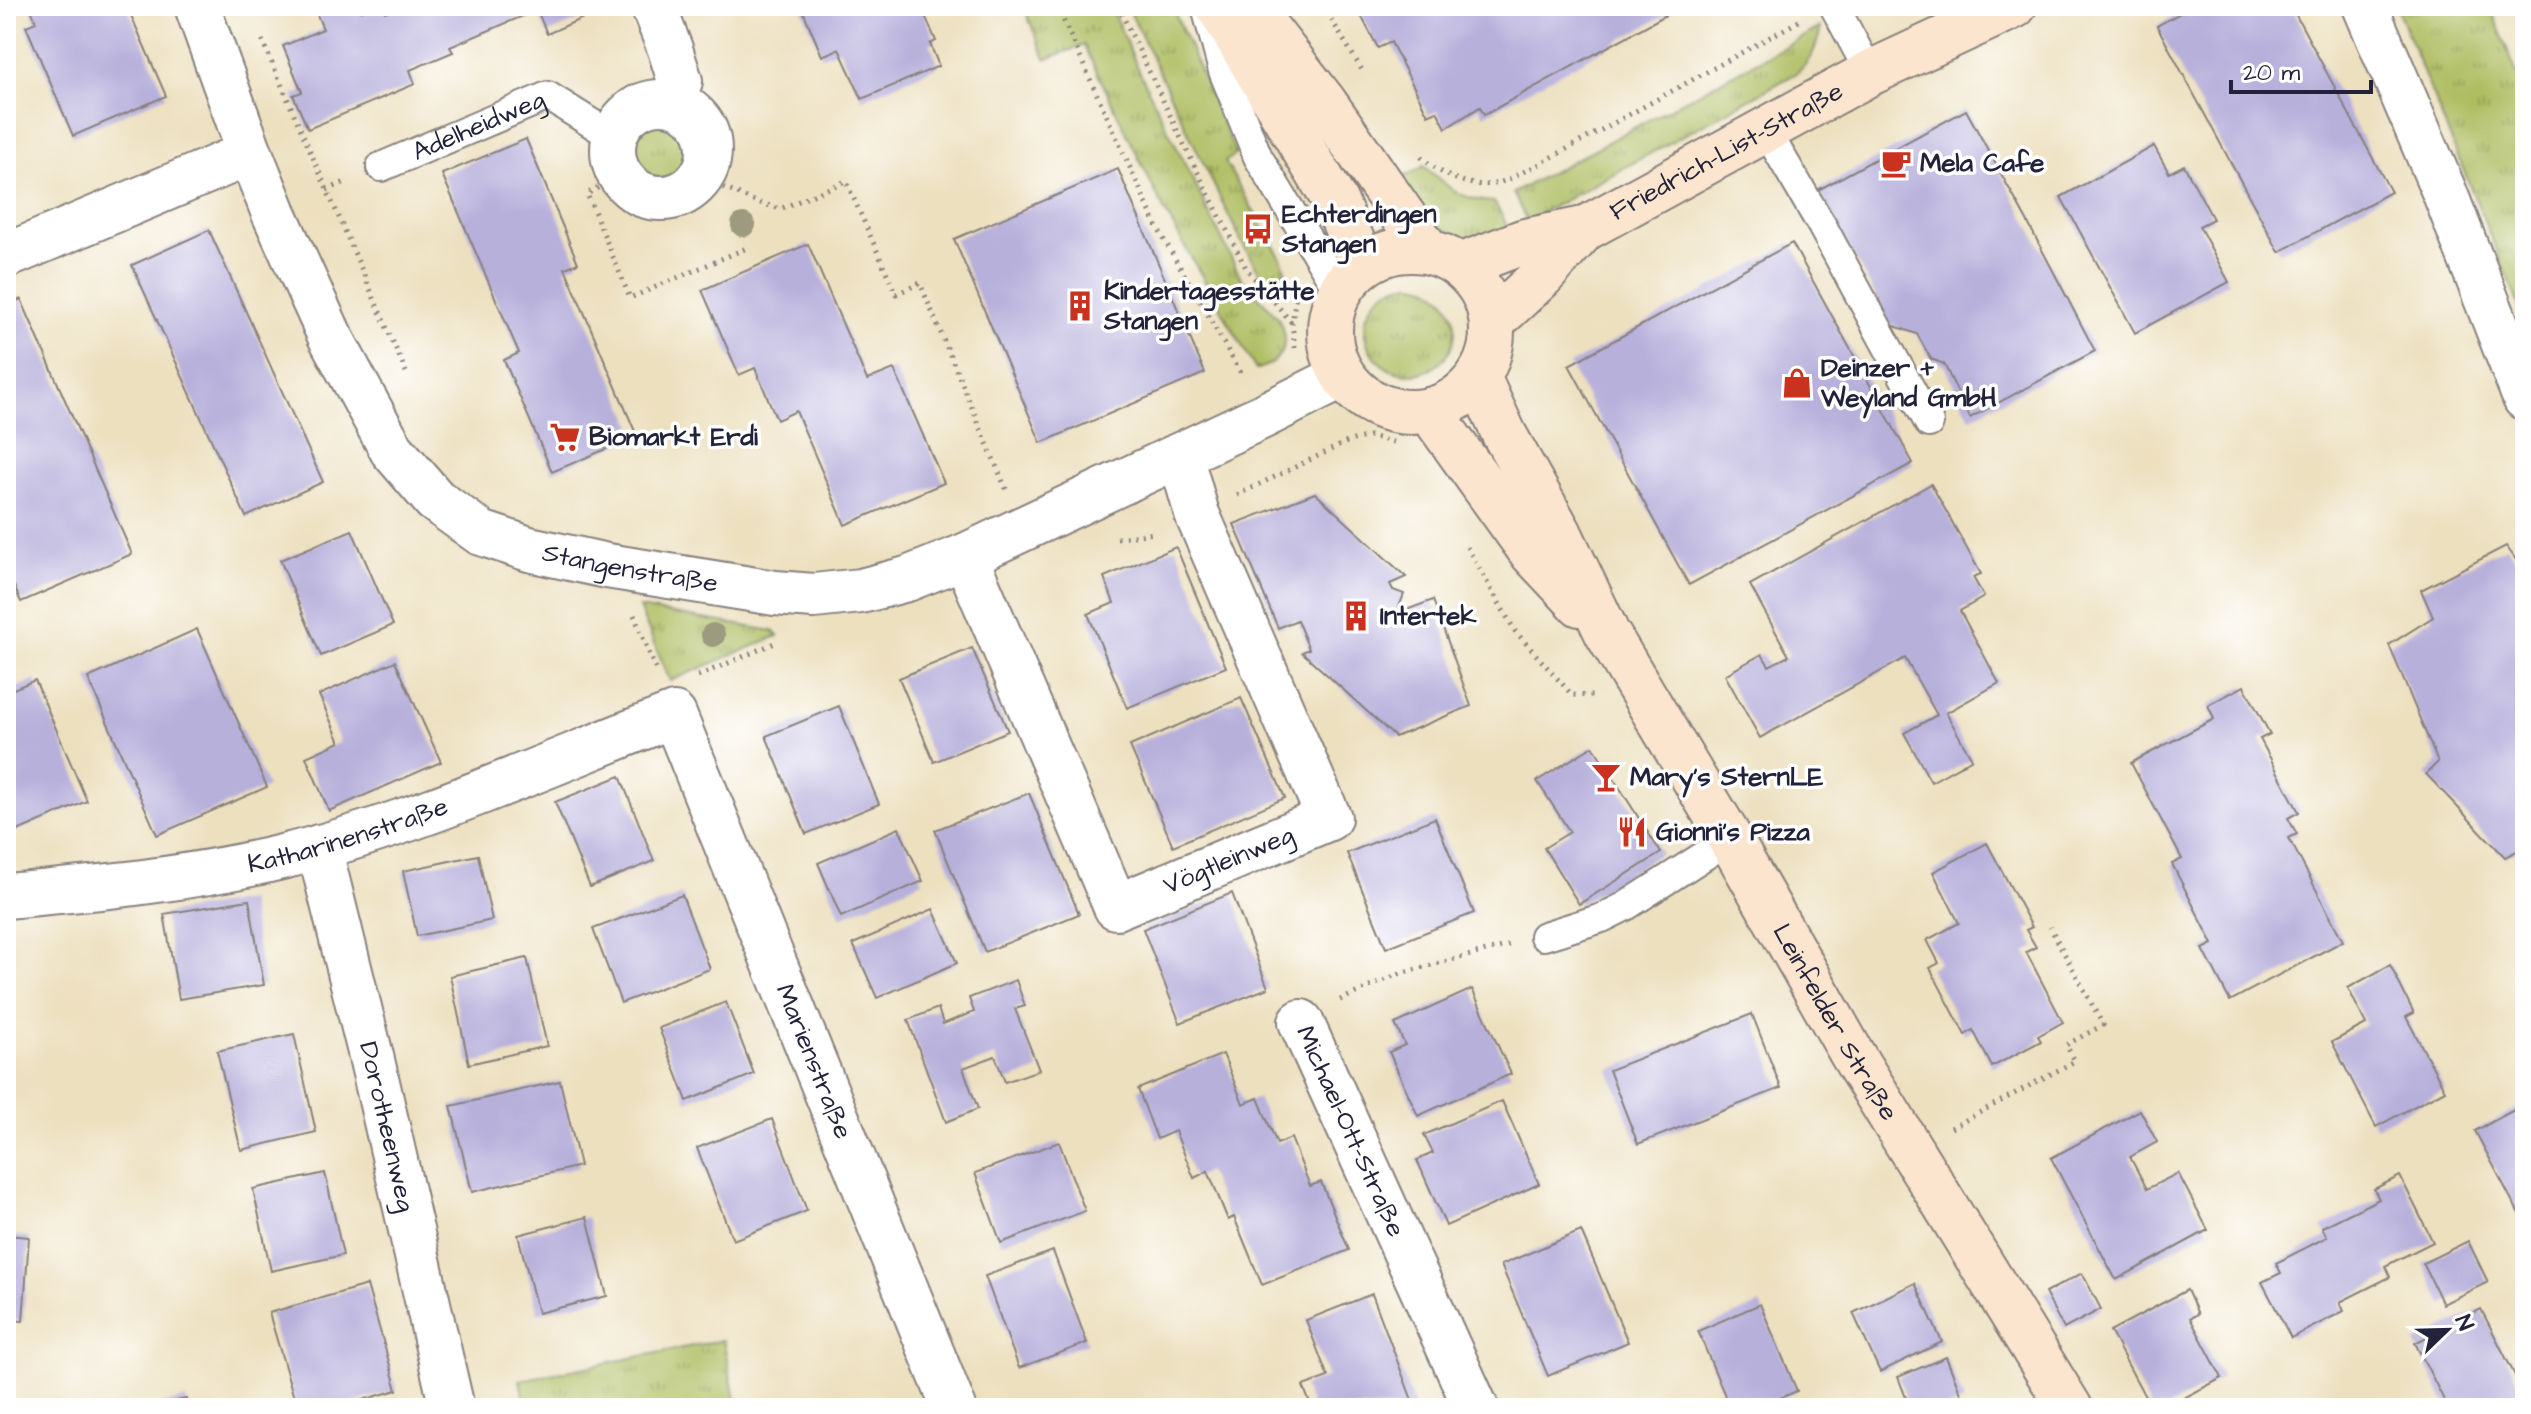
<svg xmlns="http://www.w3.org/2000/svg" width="2531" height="1414" viewBox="0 0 2531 1414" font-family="'Architects Daughter',sans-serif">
<defs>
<pattern id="grass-tufts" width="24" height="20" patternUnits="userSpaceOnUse" patternTransform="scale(2)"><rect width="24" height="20" fill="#adbd60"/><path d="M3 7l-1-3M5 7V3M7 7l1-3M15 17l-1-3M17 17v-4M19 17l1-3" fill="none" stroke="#8c9950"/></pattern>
</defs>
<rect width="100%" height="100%" fill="#fff"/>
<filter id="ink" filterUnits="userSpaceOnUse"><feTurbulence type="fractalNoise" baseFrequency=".0125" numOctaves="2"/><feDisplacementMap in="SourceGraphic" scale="16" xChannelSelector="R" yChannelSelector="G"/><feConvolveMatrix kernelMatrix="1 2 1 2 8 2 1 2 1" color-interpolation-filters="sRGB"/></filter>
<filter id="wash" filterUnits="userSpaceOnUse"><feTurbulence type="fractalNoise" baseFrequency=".006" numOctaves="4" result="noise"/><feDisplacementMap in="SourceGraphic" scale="32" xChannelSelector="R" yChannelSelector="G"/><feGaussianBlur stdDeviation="1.8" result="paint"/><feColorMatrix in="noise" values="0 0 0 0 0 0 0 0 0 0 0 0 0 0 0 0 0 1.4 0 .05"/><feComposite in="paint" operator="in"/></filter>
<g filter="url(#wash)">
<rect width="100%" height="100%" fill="#ede0bf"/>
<g fill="url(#grass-tufts)" stroke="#68704e" stroke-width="2">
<path d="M1023,6H1110L1142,77L1242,280L1278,317L1285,335L1283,350L1273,363L1256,370L1164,210L1084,45L1046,59Z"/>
<path d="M1127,6H1171L1174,11L1236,154L1225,162L1282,260L1290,286L1278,292L1268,287L1242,243Z"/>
<path d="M2396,6H2490L2525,94V320Z"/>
<path d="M1821,27C1817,47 1812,59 1797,73L1527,221L1513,193Z"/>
<circle cx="663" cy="151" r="29"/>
<path d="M1424,166C1447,187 1461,200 1494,202L1510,230L1484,239L1463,237L1439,227L1416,208L1397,181Z"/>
<circle cx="1410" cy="329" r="45"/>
<path d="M639,608L773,631L778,636L670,681Z"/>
<path d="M723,1340L737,1408H526L520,1380Z"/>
</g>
<g id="blocks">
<g fill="#b7b0db">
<path d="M30,6H127L166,96L73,136L26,26L36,22Z"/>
<path d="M325,6H359L361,11L372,6H383L385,12L400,6H596L599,11L547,34L537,10L450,47L453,52L410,70L415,84L308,129L293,95L302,92L283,46L323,29L315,10Z"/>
<path d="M801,6H921L936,41L930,44L939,66L862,99L839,49L822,56Z"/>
<path d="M1356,6H1470L1484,14L1498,6H1682L1484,115L1480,107L1446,128L1437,111L1428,115L1391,42L1378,48Z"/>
<path d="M2193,6H2291L2391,192L2279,252L2157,26Z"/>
<path d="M1966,110L2027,221L2095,351L1970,418L1944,364L1931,359L1917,334L1878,320L1879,302L1818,190Z"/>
<path d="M526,139L578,263L565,268L637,436L552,472L504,360L519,353L442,174Z"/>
<path d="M2154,146L2169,173L2184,165L2213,219L2199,226L2229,282L2135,333L2061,197Z"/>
<path d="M1118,169L1205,373L1041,443L954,239Z"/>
<path d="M209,230L323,482L246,517L132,265Z"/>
<path d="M1792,243L1913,463L1689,585L1569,365Z"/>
<path d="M808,244L867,380L894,369L944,483L845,525L796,411L777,420L755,368L739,375L702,290Z"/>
<path d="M21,299L132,554L21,602L6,568V306Z"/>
<path d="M1931,484L1981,574L1973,577L1984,597L1960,611L1999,683L1946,713L1972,759L1931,782L1904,733L1937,715L1905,658L1760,738L1725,675L1762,654L1769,666L1789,656L1750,585Z"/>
<path d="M1315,493L1406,577L1390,584L1393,590L1404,594L1399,607L1401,612L1433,600L1471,706L1395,737L1302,652L1309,649L1297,620L1278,628L1234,524Z"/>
<path d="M352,530L393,625L321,656L280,560Z"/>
<path d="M2506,546L2525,572V662L2522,664L2525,669V847L2505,857L2426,774L2438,762L2389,645L2433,617L2421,590Z"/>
<path d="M1176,547L1226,667L1127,708L1088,614L1114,603L1104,577Z"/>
<path d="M197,629L267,787L157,835L88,678Z"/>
<path d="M972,648L1008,731L934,762L899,678Z"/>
<path d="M395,661L441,762L329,811L306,757L340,742L319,695Z"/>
<path d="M35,680L87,801L6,836V692Z"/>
<path d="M2244,686L2270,734L2260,739L2299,812L2288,818L2297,834L2289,838L2343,941L2230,1001L2203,949L2213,944L2172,864L2182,859L2131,763L2214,719L2208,705Z"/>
<path d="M1241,698L1285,798L1173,846L1130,746Z"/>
<path d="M839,706L879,804L806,834L766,736Z"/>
<path d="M1593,746L1661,853L1579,904L1544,848L1570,832L1537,781Z"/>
<path d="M620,776L654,861L590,887L555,802Z"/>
<path d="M1029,793L1079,914L985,952L935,830Z"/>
<path d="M1435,818L1474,913L1386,948L1347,853Z"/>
<path d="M899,828L923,881L841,917L818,863Z"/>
<path d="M1987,843L2032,927L2026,930L2036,947L2026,952L2063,1022L2038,1036L2041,1041L1992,1067L1973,1030L1965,1035L1930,968L1939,963L1927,940L1959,923L1933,872Z"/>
<path d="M478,855L492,920L417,936L403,871Z"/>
<path d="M1232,893L1268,988L1180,1023L1143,929Z"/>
<path d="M682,895L710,969L621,1003L593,929Z"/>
<path d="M249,900L264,985L179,999L164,914Z"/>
<path d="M933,909L957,963L877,998L853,944Z"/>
<path d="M527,958L547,1046L469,1064L450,976Z"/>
<path d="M2390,965L2414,1013L2406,1017L2445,1090L2376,1127L2332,1042L2366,1024L2348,988Z"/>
<path d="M1016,980L1025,1006L1015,1009L1039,1070L1005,1082L995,1056L963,1068L978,1109L946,1122L908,1020L938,1008L943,1024L974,1012L969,998Z"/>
<path d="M1472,989L1511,1074L1418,1116L1389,1052L1405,1045L1395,1024Z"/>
<path d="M726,1002L754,1074L687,1101L659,1028Z"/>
<path d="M1752,1014L1781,1088L1638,1144L1609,1070Z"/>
<path d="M294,1034L316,1132L241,1150L217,1051Z"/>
<path d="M1223,1054L1243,1104L1258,1098L1277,1144L1291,1138L1310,1186L1321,1182L1349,1250L1262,1285L1234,1217L1228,1220L1208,1171L1194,1178L1175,1131L1157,1139L1138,1089Z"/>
<path d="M560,1081L580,1166L472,1192L451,1106Z"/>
<path d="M1502,1101L1539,1184L1446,1226L1417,1160L1433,1153L1424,1135Z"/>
<path d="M2525,1104V1225L2475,1131Z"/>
<path d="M2140,1110L2157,1142L2130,1157L2147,1189L2178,1173L2208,1230L2116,1280L2051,1158Z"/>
<path d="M772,1119L807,1211L733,1240L697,1148Z"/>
<path d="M1059,1142L1085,1211L1001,1243L975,1173Z"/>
<path d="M325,1173L343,1255L271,1271L253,1189Z"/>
<path d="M2400,1176L2433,1242L2385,1266L2390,1277L2340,1302L2344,1311L2291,1338L2262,1282L2281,1273L2276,1263L2327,1237L2322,1227L2379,1199L2374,1189Z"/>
<path d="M587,1217L607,1296L538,1313L518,1235Z"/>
<path d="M1581,1231L1628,1342L1548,1376L1501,1265Z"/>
<path d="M6,1235L29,1237L23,1321L6,1320Z"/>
<path d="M2468,1241L2488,1282L2443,1304L2423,1263Z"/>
<path d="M1053,1251L1087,1343L1019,1368L985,1276Z"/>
<path d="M2082,1273L2101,1309L2064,1329L2045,1293Z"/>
<path d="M1915,1283L1942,1342L1880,1372L1853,1313Z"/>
<path d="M367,1285L397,1390L335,1408H297L269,1313Z"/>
<path d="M2187,1290L2198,1314L2190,1318L2222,1378L2165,1408H2151L2110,1331Z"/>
<path d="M1372,1294L1415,1408H1312L1303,1386L1328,1377L1306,1320Z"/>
<path d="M1760,1304L1797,1391L1757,1408H1730L1698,1331Z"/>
<path d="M2481,1309L2525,1395V1408H2448L2415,1343Z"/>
<path d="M1946,1357L1964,1401L1948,1408H1910L1898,1377Z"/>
<path d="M186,1399L188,1408H151V1407Z"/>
</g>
</g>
</g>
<g filter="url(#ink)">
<use href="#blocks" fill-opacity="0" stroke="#88817d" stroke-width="2"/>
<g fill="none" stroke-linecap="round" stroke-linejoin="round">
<g stroke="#88817d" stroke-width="32">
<g id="lane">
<path d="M1834,6L1870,73"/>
<path d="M1207,11L1223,71L1258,157L1339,291"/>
<path d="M1765,129L1821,224L1929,423"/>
<path id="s1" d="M381,167L548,96L615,138"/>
<path d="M1544,936L1602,918L1626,906L1730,839"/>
</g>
</g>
<g stroke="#88817d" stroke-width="48">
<g id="street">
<path id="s2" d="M197,6L250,153L274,213L330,336L392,450L435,500L481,533L529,549L607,566L775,593L814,596L861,591L907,579L965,556L1263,416L1343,376"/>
<path d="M653,6L670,49L680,81L672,103"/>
<path d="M2365,6L2446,196L2525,398"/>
<circle cx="661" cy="150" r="48"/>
<path d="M6,256L250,153"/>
<path id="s3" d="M965,556L1116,907L1329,818L1197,514L1180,455"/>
<path id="s4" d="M319,847L371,1056L452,1408"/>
<path id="s5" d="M6,896C98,888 192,879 282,857C417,824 545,765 674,715L954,1408"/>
<path id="s6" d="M1301,1022L1476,1408"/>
</g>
</g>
<g stroke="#88817d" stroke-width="48">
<g id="secondary">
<path d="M1218,6L1336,203L1362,264"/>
<path d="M1240,6L1268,30L1324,102L1427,250"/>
<circle cx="1411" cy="331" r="81"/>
<path id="s7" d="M1460,266L1525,241L1584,229L1870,73L2014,6"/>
<path d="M1492,322L1542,276L1584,229"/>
<path id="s8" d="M1478,377L1504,434L1559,532L1607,633L1730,839L1852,1054L2070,1408"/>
<path d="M1429,410L1532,553L1580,604"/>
</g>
</g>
<g stroke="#88817d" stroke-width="5" stroke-dasharray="2 6" stroke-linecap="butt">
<path d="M1057,6L1157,227L1242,375"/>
<path d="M1118,6L1188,153L1246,268L1292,323"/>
<path d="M1323,6L1362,70"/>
<path d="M262,40L406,372"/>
<path d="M1421,157C1440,174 1467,188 1493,184C1507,182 1523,171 1536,166L1799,21"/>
<path d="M619,176L587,194L630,298L749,247"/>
<path d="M701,178L751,200L780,209L846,181L896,294L920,283L1006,489"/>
<path d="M327,190L348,181"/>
<path d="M1295,348L1292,323L1296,294"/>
<path d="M1237,495L1349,441L1370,436L1393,442"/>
<path d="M1117,538L1155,533"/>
<path d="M1467,547L1515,631L1572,695L1592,696"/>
<path d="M634,615L657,673"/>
<path d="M698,676L777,642"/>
<path d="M1340,1000L1401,973L1509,945"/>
<path d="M1951,1128L2075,1061L2066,1045L2103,1025L2050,927"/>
</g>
<use href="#lane" stroke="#fff" stroke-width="28"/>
<use href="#street" stroke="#fff" stroke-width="44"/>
<use href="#secondary" stroke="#fce5cf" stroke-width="44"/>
</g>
<g fill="#9c9a7f">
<circle cx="743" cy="225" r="12"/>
<circle cx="713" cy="635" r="12"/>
</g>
</g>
<defs>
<g id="cafe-bare" transform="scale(2.4)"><path d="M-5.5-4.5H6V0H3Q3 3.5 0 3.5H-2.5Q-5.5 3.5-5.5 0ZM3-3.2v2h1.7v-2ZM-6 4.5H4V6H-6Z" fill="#c8321e" stroke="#fff" stroke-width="2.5" paint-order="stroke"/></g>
<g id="bus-bare" transform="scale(2.4)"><path d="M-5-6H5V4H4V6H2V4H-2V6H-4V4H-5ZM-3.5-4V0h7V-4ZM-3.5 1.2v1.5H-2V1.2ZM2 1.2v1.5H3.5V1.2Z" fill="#c8321e" stroke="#fff" stroke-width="2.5" paint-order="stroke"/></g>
<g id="building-bare" transform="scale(2.4)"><path d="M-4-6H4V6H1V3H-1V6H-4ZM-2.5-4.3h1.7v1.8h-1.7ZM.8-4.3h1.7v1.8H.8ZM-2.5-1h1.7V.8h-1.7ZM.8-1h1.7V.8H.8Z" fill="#c8321e" stroke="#fff" stroke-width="2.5" paint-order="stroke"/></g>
<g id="shop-bare" transform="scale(2.4)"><path d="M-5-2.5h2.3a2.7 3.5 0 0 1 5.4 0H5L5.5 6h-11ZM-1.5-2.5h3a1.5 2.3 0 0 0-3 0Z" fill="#c8321e" stroke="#fff" stroke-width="2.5" paint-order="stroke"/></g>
<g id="supermarket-bare" transform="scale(2.4)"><path d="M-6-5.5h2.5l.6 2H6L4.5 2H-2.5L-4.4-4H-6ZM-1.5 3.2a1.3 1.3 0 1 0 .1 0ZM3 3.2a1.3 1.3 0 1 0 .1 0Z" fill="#c8321e" stroke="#fff" stroke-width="2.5" paint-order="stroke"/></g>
<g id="bar-bare" transform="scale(2.4)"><path d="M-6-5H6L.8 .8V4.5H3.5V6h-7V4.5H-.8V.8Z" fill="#c8321e" stroke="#fff" stroke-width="2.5" paint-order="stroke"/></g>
<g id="restaurant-bare" transform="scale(2.4)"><path d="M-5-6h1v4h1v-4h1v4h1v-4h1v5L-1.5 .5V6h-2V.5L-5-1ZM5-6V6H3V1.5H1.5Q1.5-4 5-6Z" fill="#c8321e" stroke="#fff" stroke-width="2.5" paint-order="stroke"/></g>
</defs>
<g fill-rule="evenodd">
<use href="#cafe-bare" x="1896" y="163"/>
<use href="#bus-bare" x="1258" y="229"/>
<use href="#building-bare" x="1080" y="306"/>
<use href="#shop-bare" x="1797" y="383"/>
<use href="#supermarket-bare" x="565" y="437"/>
<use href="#building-bare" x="1356" y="616"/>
<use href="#bar-bare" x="1606" y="777"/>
<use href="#restaurant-bare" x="1632" y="832"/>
</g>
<g text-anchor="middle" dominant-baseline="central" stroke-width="7" stroke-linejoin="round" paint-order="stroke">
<g font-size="26" fill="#22223b" stroke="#fff">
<text stroke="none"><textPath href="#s1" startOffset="106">Adelheidweg</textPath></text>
<text stroke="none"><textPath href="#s7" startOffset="292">Friedrich-List-Straße</textPath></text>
<text stroke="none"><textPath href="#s2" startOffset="762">Stangenstraße</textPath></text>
<text stroke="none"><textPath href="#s5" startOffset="348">Katharinenstraße</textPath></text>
<text stroke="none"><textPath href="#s3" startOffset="504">Vögtleinweg</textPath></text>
<text stroke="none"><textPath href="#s8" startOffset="738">Leinfelder Straße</textPath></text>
<text stroke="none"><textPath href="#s5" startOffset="1070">Marienstraße</textPath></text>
<text stroke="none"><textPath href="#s4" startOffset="288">Dorotheenweg</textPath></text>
<text stroke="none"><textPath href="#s6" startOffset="120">Michael-Ott-Straße</textPath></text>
</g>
<g font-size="26" font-weight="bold" fill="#22223b" stroke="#fff" text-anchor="start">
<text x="1920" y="163">Mela Cafe</text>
<text x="1282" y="214">Echterdingen<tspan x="1282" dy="30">Stangen</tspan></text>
<text x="1104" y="291">Kindertagesstätte<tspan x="1104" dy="30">Stangen</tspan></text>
<text x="1821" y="368">Deinzer +<tspan x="1821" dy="30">Weyland GmbH</tspan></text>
<text x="589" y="437">Biomarkt Erdi</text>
<text x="1380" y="616">Intertek</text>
<text x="1630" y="777">Mary's SternLE</text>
<text x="1656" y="832">Gionni's Pizza</text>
</g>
</g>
<rect width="2531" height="1414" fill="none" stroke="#fff" stroke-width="32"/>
<g transform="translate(2447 1330) rotate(67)" stroke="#ffffff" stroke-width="6" paint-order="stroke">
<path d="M0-6L14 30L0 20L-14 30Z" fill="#22223b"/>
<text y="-12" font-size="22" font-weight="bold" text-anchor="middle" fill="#22223b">N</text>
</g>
<path d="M2231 80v12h140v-12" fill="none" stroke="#22223b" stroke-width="4"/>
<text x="2243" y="80" font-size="24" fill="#22223b" stroke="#ffffff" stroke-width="6" paint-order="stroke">20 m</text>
</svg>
